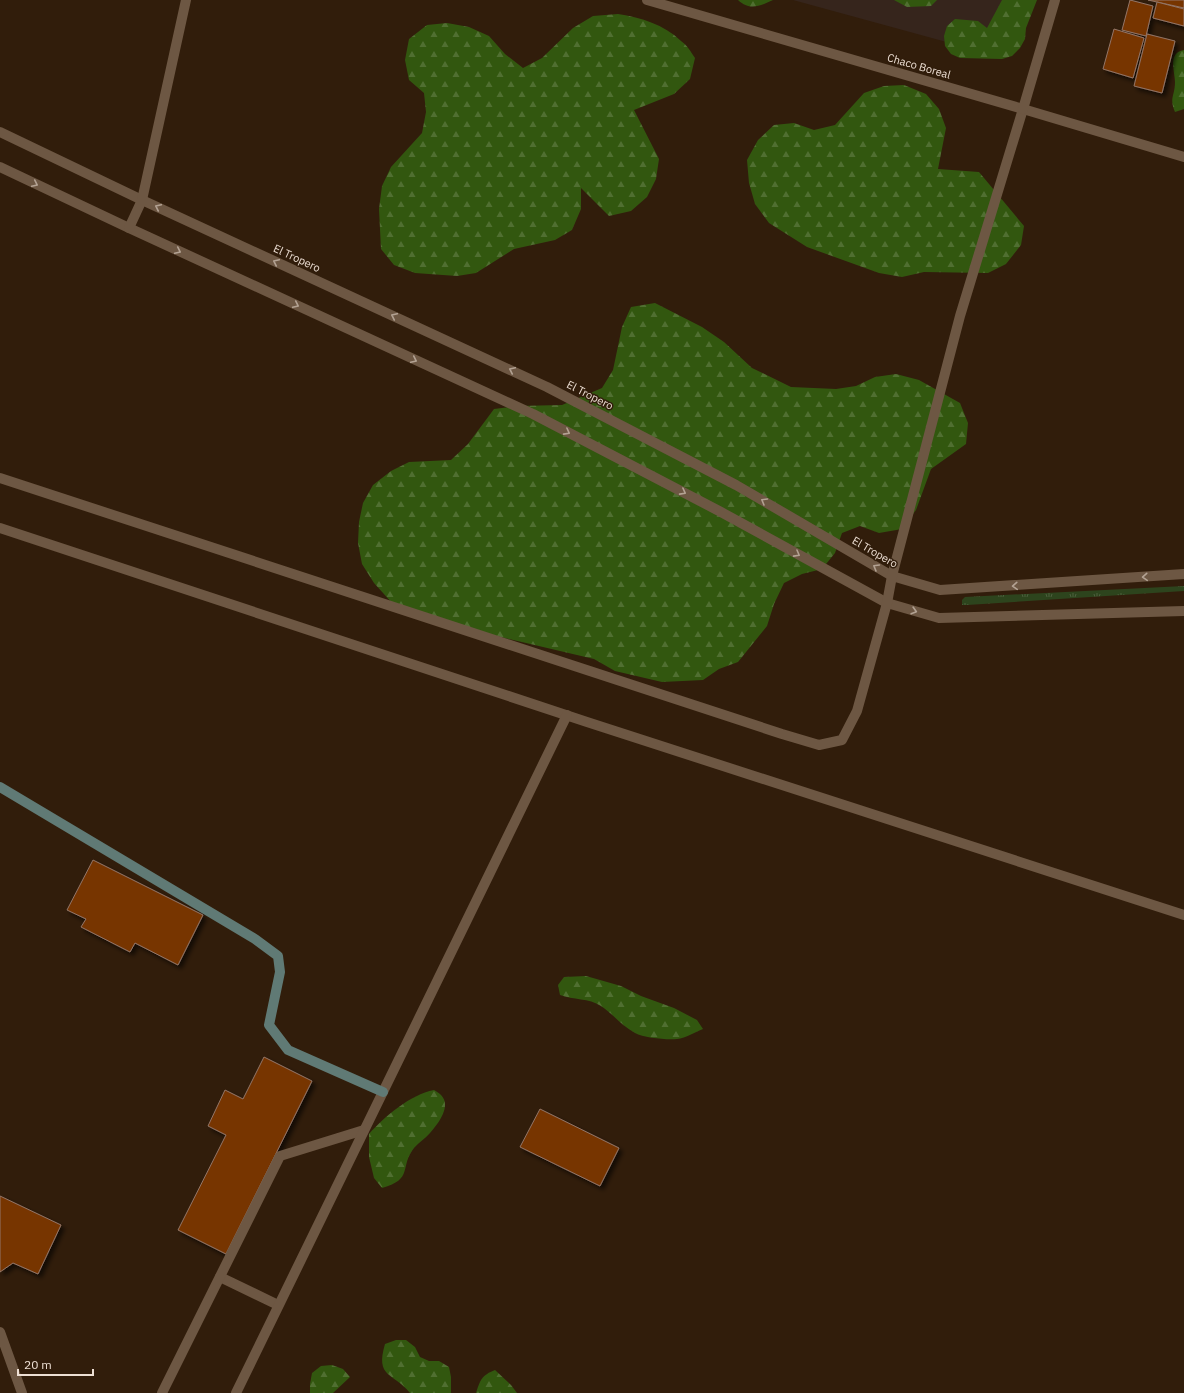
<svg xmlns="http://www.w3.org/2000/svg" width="1184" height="1393" viewBox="0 0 1184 1393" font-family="'IBM Plex Sans',sans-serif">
<defs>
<pattern id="grass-tufts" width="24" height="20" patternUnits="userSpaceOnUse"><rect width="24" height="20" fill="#2d441d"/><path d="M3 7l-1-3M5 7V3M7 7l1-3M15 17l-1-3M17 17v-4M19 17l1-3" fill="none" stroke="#4c5f3d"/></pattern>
<pattern id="forest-firs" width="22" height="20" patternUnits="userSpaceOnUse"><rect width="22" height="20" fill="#32570f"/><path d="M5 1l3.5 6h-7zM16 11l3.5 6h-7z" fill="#506f31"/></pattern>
<filter id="shadow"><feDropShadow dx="3.5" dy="3.5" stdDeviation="2" flood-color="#0009"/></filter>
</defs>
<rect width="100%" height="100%" fill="#311d0b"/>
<path fill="#36251c" d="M793,0H1009L994,55Z"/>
<path fill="url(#grass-tufts)" d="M1184,586V591L967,605H962V600L965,597Z"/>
<g fill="url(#forest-firs)">
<path d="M738,0H773C760,6 750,11 738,0Z"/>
<path d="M894,0H937L931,6L907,7Z"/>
<path d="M1002,0H1037L1026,28L1025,39L1020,48L1012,56L1002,59L960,58L951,54L945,46L944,36L947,26L955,19L978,21L987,28Z"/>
<path d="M618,14C642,18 663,24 681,41C687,45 691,52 695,58L690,79L674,94L634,110L659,159L656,179L647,197L631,211L609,216L581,188V209L572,230L555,240L514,249L476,273L457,276L415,273L394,265L381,249L379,209L382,186L391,167L422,133L426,112L424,93L409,80L405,60L409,39L427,25L447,23L469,27L489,36L505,54L523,68L542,58L573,28L593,16Z"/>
<path d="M1184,50V109L1175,112C1169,97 1175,96 1175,82C1175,71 1167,53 1184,50Z"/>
<path d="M904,85L926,94L939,109L946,128L938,169L979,172L1024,226L1021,245L1006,264L988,273L924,272L902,277L879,273L807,247L769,223L755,204L749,183L747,160L758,140L774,125L794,123L814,130L835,125L864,93L884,86Z"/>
<path d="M655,303L702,327L724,342L752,368L791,387L836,389L856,386L875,377L896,374L919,380L960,403L968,423L966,444L931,469L916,510L902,529L879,533L860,526L842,533L835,553L822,569L802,574L784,583L774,604L767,626L738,662L719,669L703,680L662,682L615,671L594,659L402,614L374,583L362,564L358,543L359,522L363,503L373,485L391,471L409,462L451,460L468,444L494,409L517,406L562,405L602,388L613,370L622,327L631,307Z"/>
<path d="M586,976L621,986L641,996L674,1008L697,1020L703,1029C695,1032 686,1038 677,1039C667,1040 644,1038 635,1033C622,1026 613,1014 601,1006C589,998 573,1000 560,995L558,985L564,977Z"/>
<path d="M434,1090C436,1091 439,1093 441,1095C452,1106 438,1124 430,1133C425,1139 419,1142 414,1148C399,1167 414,1179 382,1188L374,1178L369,1157V1134C385,1116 410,1095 434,1090Z"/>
<path d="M396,1340H406L415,1347L420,1357L429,1361H439L449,1367L451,1377V1393H410C393,1372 375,1378 385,1344Z"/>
<path d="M332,1365L343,1369L350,1377L333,1393H310V1384L312,1373L321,1366Z"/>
<path d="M495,1370L511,1385L517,1393H476C480,1380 482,1375 495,1370Z"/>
</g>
<g fill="#773403" stroke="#937667" filter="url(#shadow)">
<path d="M1130,0L1153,6L1146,36L1122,30Z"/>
<path d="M1148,0H1184V8Z"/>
<path d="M1157,2L1184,9V26L1153,18Z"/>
<path d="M1114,29L1144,38L1133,78L1103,69Z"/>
<path d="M1147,34L1175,41L1162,93L1134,86Z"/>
<path d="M93,860L203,915L178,965L135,943L130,952L81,927L86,919L67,910Z"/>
<path d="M264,1057L312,1081L226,1254L178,1230L226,1135L208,1126L225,1090L243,1099Z"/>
<path d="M540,1109L619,1148L600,1186L520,1147Z"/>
<path d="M0,1196L61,1225L38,1274L13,1263L0,1272Z"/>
</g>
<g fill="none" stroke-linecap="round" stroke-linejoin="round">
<g stroke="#6d5743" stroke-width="10">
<path d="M0,132L142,200L547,387L736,485L892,576L940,590L1184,574"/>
<path d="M0,167L129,228L533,414L721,512L887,603L939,618L1184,611"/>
<path d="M129,228L142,200L186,0"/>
<path d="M0,478L782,734L819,745L842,740L857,711L887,603L892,576L960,316L1023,109"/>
</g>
<g stroke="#6d5743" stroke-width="10">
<path d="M647,0L1023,109L1184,157"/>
<path d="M1023,109L1055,0"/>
<path d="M0,528L587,722L1184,915"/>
<path d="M220,1277L278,1305"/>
<path d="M0,1332L22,1393"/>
<path d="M162,1393L280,1156L364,1130"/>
<path d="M236,1393L567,715"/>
</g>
<path stroke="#607a75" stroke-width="10" d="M0,787L255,939L278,956L280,972L269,1025L288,1050L383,1092"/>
</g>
<defs><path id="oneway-chevron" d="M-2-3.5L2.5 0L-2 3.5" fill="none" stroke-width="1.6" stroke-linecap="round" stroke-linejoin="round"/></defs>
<g stroke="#b3a293">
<use href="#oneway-chevron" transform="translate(35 184) rotate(25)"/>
<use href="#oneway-chevron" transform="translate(158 207) rotate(-155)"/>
<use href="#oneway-chevron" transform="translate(178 251) rotate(25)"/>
<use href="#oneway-chevron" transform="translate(276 262) rotate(-155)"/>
<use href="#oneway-chevron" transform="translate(296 305) rotate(25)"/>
<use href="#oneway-chevron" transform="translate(394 316) rotate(-155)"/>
<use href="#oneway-chevron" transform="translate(414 360) rotate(25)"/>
<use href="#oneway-chevron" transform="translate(512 370) rotate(-155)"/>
<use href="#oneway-chevron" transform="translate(567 432) rotate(28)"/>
<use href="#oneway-chevron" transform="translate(683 492) rotate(28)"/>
<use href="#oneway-chevron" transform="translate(764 501) rotate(-150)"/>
<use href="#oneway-chevron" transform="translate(797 554) rotate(29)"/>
<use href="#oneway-chevron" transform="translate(876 567) rotate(-150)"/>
<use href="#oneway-chevron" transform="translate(1145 577) rotate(176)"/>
<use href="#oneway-chevron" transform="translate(1015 586) rotate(176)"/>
<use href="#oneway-chevron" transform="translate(914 611) rotate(16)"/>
</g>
<g text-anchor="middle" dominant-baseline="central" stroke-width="3" stroke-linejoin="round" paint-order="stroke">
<g font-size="11" fill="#eddfd4" stroke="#311d0b">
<text transform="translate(919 66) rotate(16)">Chaco Boreal</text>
<text transform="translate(297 258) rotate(25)">El Tropero</text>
<text transform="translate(590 395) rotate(27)">El Tropero</text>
<text transform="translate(875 552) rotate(30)">El Tropero</text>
</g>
</g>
<path d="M18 1369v6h75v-6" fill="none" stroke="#eddfd4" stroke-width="2"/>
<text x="24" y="1369" font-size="12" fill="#eddfd4" stroke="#311d0b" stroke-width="3" paint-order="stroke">20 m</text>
</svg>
